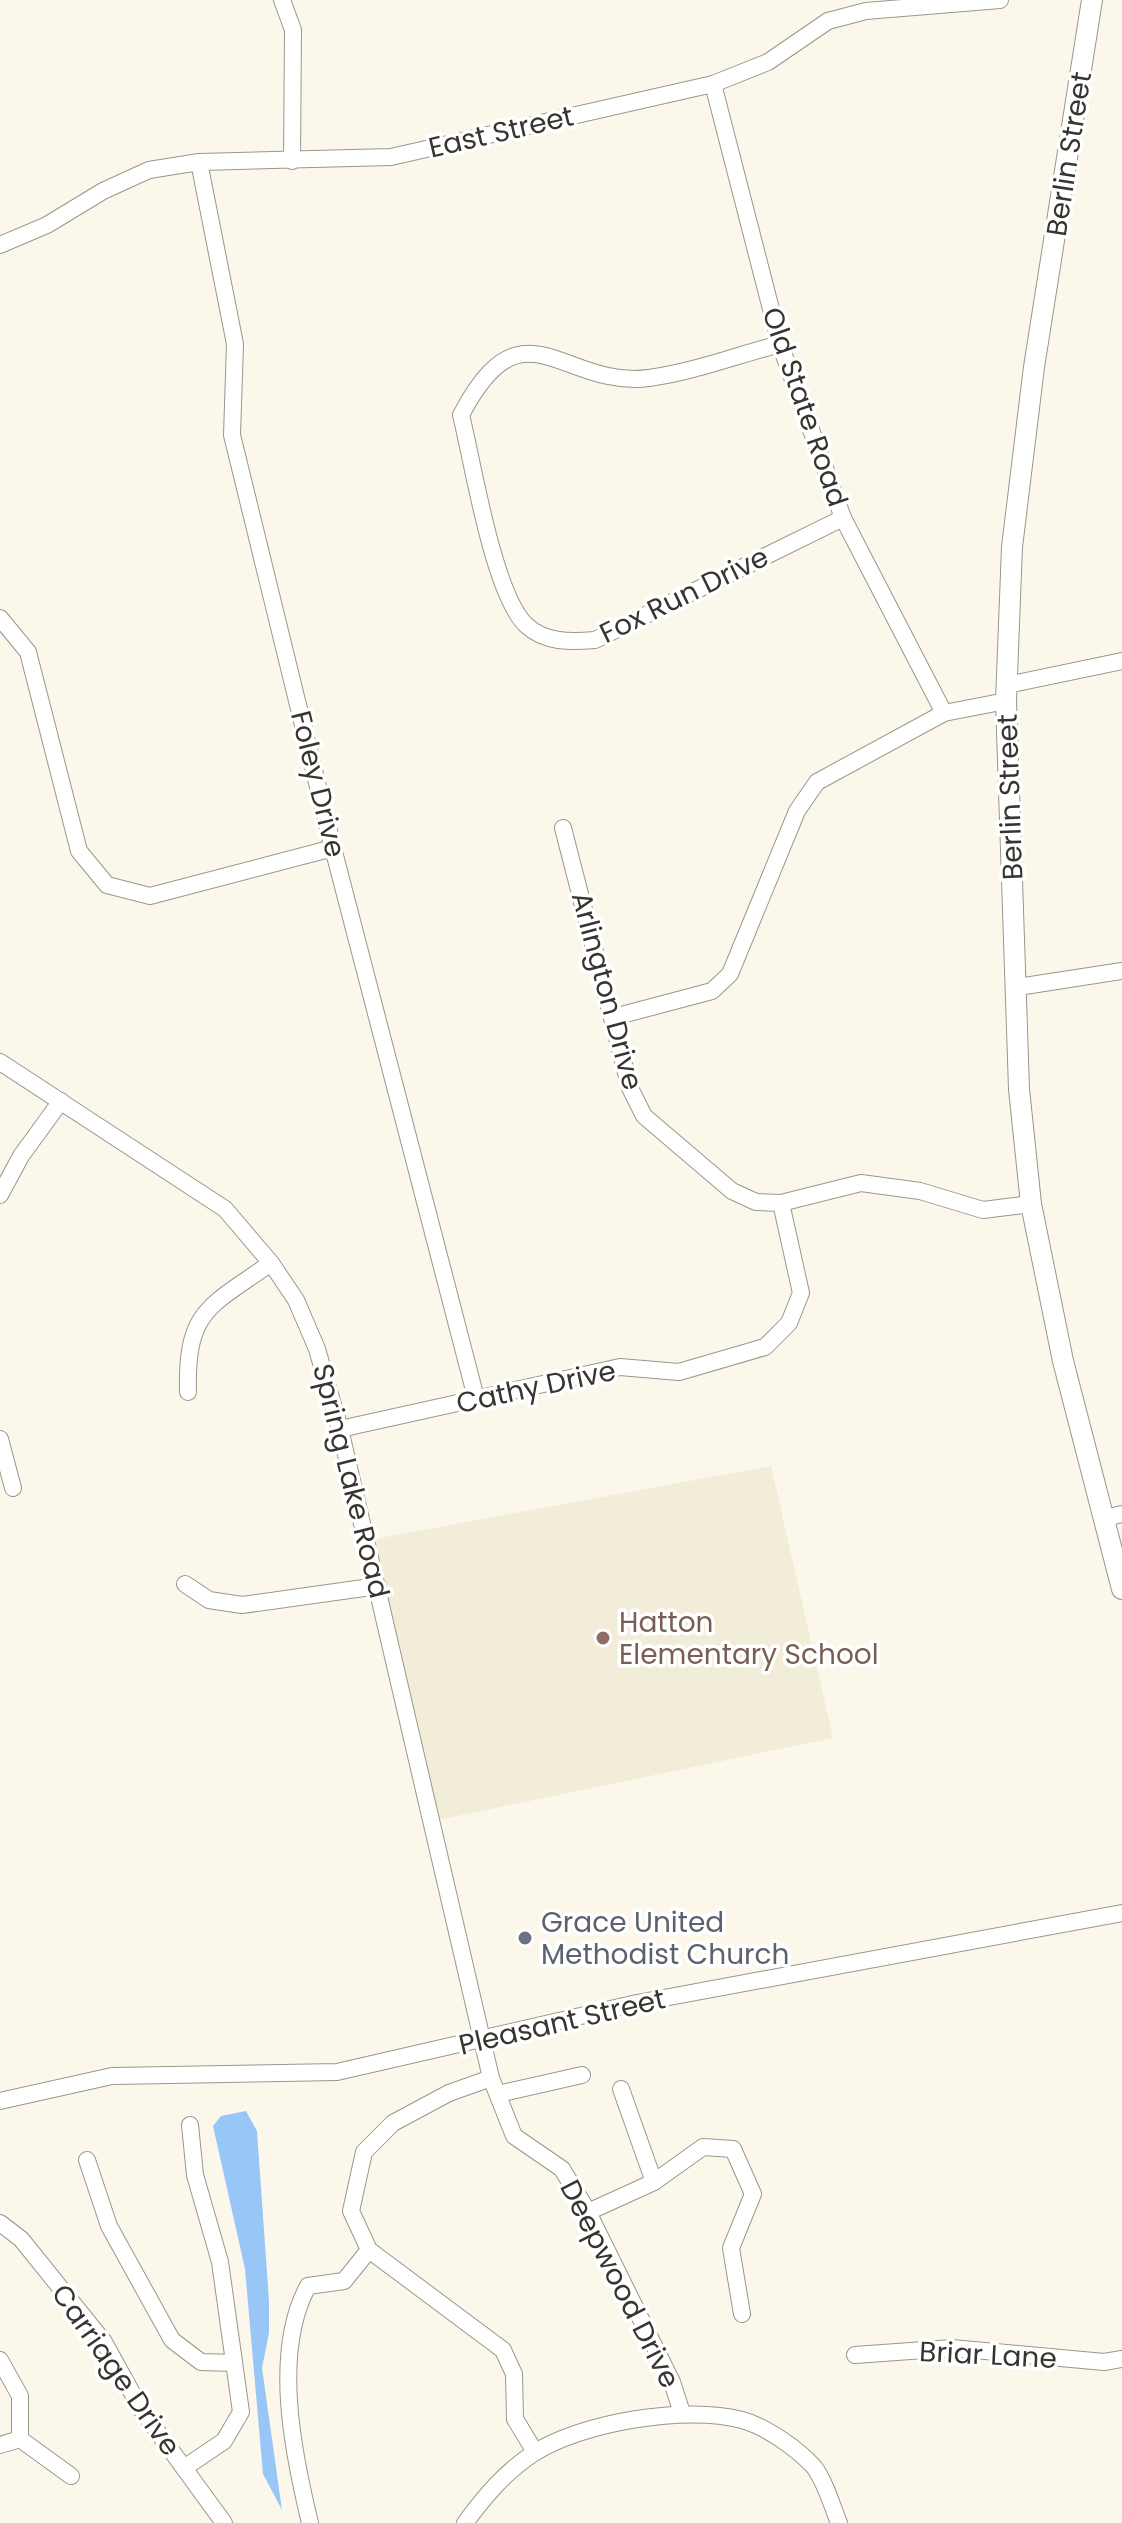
<svg xmlns="http://www.w3.org/2000/svg" width="1122" height="2523" viewBox="0 0 1122 2523" font-family="Poppins,sans-serif">
<rect width="100%" height="100%" fill="#fbf8eb"/>
<path fill="#f2edd9" d="M771,1466L833,1738L438,1820L374,1539Z"/>
<path fill="#98c6f6" d="M246,2111L257,2131L269,2301V2333L262,2368L282,2510L263,2474L245,2269L213,2126L221,2116Z"/>
<g fill="none" stroke-linecap="round" stroke-linejoin="round">
<g stroke="#99978b" stroke-width="18">
<g id="minor">
<path d="M282,0L293,30L292,161"/>
<path d="M713,84L780,344L843,518L944,713"/>
<path d="M199,162L235,344L232,435L333,848L476,1398"/>
<path d="M0,245L47,225L103,191L149,170L199,162L391,157L713,84L768,62L828,21L866,11L1000,0"/>
<path d="M780,344C738,355 693,372 649,378C562,389 523,296 461,415C473,463 493,593 526,625C545,643 571,642 595,640L843,518"/>
<path d="M0,618L28,652L79,851L107,885L150,896L333,848"/>
<path d="M1007,685L1122,661"/>
<path d="M563,828L630,1088L644,1116L732,1191L756,1202L781,1203L861,1183L920,1191L983,1210L1031,1204"/>
<path d="M1018,987L1122,971"/>
<path d="M614,1017L712,991L730,974L797,811L817,782L944,713L1006,701"/>
<path d="M0,1062L225,1209L271,1263L296,1300L317,1349L340,1429L491,2078L514,2136L562,2169L588,2212L672,2382L682,2413"/>
<path d="M0,1195L21,1156L61,1101"/>
<path d="M188,1392C186,1310 209,1307 271,1263"/>
<path d="M340,1429L620,1367L679,1372L765,1347L789,1323L801,1293L781,1203"/>
<path d="M0,1439L13,1488"/>
<path d="M1105,1518L1122,1514"/>
<path d="M185,1584L209,1600L242,1605L378,1586"/>
<path d="M491,2078L449,2093L393,2123L364,2152L351,2211L369,2250L503,2350L514,2374L515,2419L535,2452"/>
<path d="M621,2089L654,2182"/>
<path d="M498,2094L582,2075"/>
<path d="M0,2101L112,2076L337,2072L637,2003L1122,1913"/>
<path d="M87,2160L109,2226L172,2340L201,2362L234,2363"/>
<path d="M588,2212L654,2182L703,2147L733,2149L753,2194L731,2248L742,2314"/>
<path d="M0,2223L21,2239L104,2342L141,2409L224,2523"/>
<path d="M855,2355L952,2348L1104,2362L1122,2359"/>
<path d="M0,2360L20,2396V2439L0,2445"/>
<path d="M20,2439L71,2476"/>
<path d="M184,2468L224,2441L241,2412L220,2262L195,2175L190,2125"/>
<path d="M310,2523C293,2453 272,2352 308,2286L344,2281L369,2250"/>
<path d="M465,2523C485,2496 505,2472 534,2453C583,2422 686,2405 742,2420C765,2426 798,2449 814,2467C825,2481 832,2506 839,2523"/>
</g>
</g>
<g stroke="#99978b" stroke-width="22">
<path id="major" d="M1092,0L1034,367L1012,547L1006,701L1019,1089L1031,1204L1063,1361L1122,1589"/>
</g>
<use href="#minor" stroke="#fff" stroke-width="16"/>
<use href="#major" stroke="#fff" stroke-width="20"/>
</g>
<circle fill="#8d6e63" stroke="#fff" stroke-width="3" cx="603" cy="1638" r="8"/>
<circle fill="#6b7280" stroke="#fff" stroke-width="3" cx="525" cy="1938" r="8"/>
<g text-anchor="middle" dominant-baseline="central" stroke-width="7" stroke-linejoin="round" paint-order="stroke">
<g font-size="28" fill="#363530" stroke="#fff">
<text transform="translate(501 132) rotate(-13)">East Street</text>
<text transform="translate(1069 154) rotate(-81)">Berlin Street</text>
<text transform="translate(805 407) rotate(71)">Old State Road</text>
<text transform="translate(684 595) rotate(-26)">Fox Run Drive</text>
<text transform="translate(318 784) rotate(76)">Foley Drive</text>
<text transform="translate(1010 797) rotate(-92)">Berlin Street</text>
<text transform="translate(607 991) rotate(75)">Arlington Drive</text>
<text transform="translate(536 1387) rotate(-12)">Cathy Drive</text>
<text transform="translate(351 1481) rotate(76)">Spring Lake Road</text>
<text transform="translate(562 2022) rotate(-13)">Pleasant Street</text>
<text transform="translate(620 2284) rotate(63)">Deepwood Drive</text>
<text transform="translate(988 2355) rotate(3)">Briar Lane</text>
<text transform="translate(116 2370) rotate(55)">Carriage Drive</text>
</g>
<g font-size="28" fill="#785e54" stroke="#fff" text-anchor="start">
<text x="619" y="1622">Hatton<tspan x="619" dy="32">Elementary School</tspan></text>
</g>
<g font-size="28" fill="#5b616d" stroke="#fff" text-anchor="start">
<text x="541" y="1922">Grace United<tspan x="541" dy="32">Methodist Church</tspan></text>
</g>
</g>
</svg>
